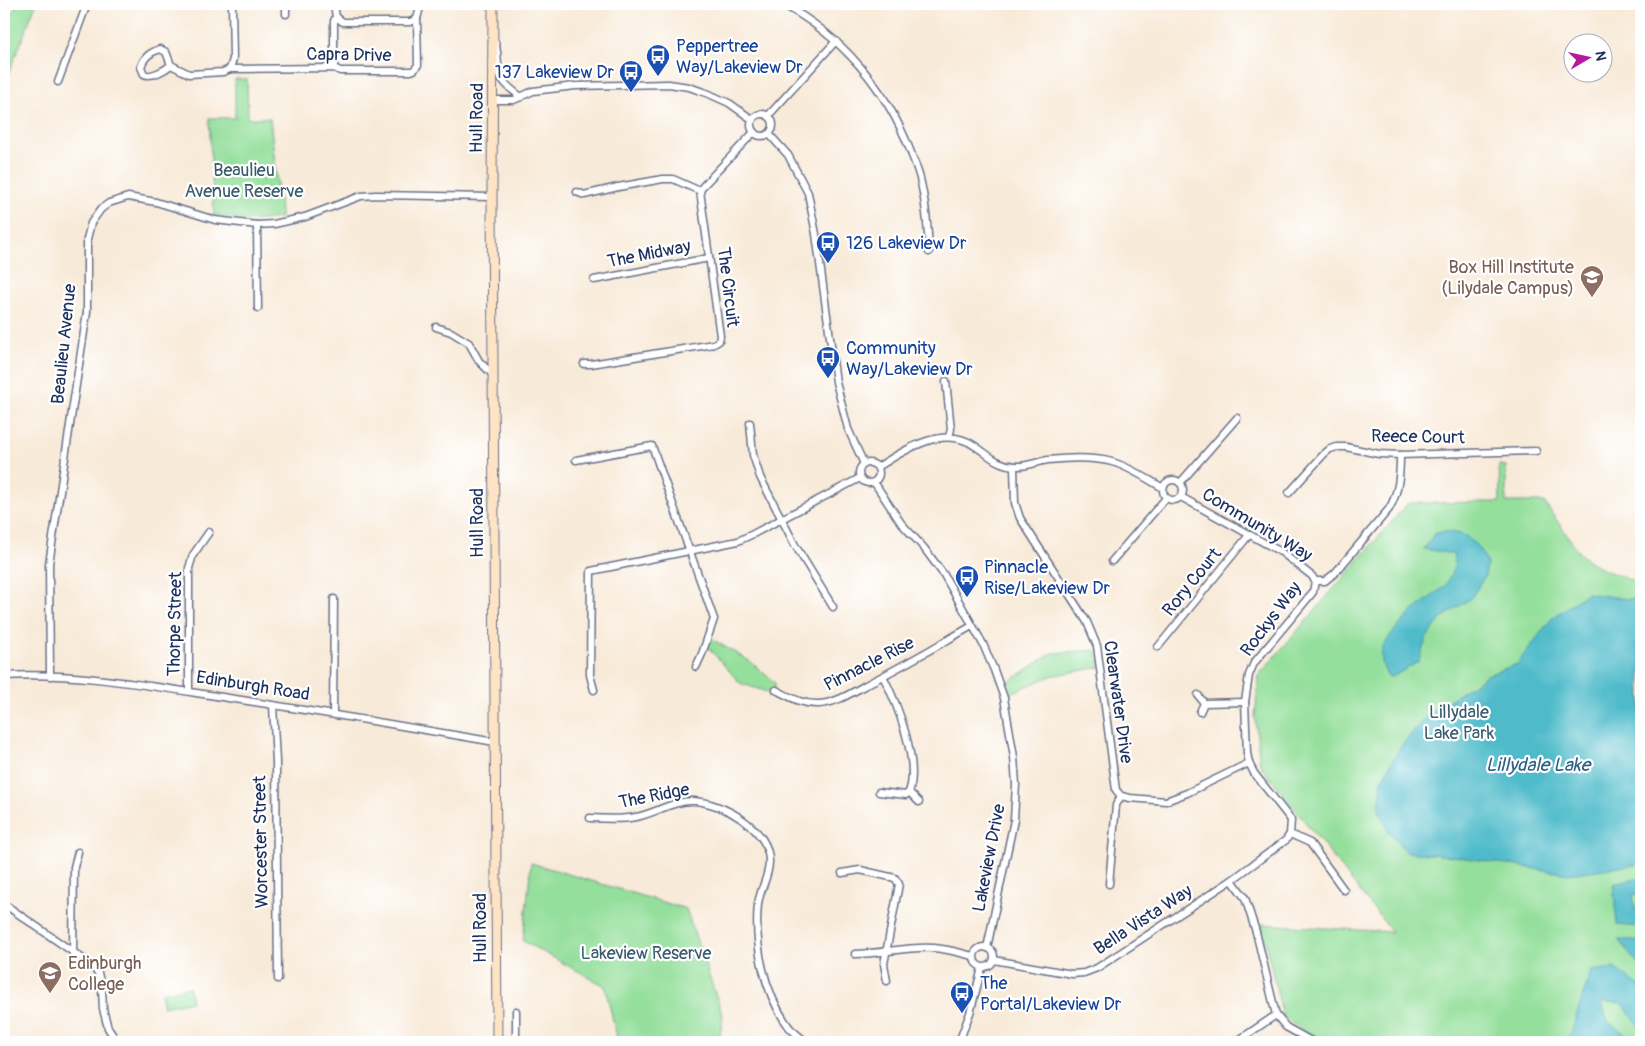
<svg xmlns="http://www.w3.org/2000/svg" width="1645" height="1046" viewBox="0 0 1645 1046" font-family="Pangolin,sans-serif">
<rect width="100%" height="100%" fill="#fff"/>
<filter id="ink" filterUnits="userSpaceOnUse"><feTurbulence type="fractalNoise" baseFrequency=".02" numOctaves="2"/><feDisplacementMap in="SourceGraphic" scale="10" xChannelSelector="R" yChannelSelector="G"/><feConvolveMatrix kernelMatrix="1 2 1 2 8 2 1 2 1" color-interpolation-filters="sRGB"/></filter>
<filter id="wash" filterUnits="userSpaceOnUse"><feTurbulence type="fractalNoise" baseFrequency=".0096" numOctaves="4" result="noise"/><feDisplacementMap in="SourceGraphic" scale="20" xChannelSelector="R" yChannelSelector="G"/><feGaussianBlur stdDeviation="1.12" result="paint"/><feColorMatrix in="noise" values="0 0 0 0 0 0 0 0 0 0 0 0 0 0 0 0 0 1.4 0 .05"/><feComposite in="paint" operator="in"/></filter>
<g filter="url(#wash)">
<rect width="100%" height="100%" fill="#f8ead8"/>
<g fill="#94df9b" stroke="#58877c">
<path d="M16,4H36L4,85V36Z"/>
<path d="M235,79H247L248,118H270L281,218L251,221L214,215L209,118H235Z"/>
<path d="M1499,465L1506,466V502H1544L1580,554L1600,568L1630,580H1641V1042H1321L1283,1017L1261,924L1392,932L1260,765L1255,717L1259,675L1408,503L1500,502Z"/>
<path d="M710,638L751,662L775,683L773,694L740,683L707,646Z"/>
<path d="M1096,650L1101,667L1051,676L1009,694L1004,685L1052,653Z"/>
<path d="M531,863L686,909L723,1016L719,1042H618L605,986L523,941Z"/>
<path d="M189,987L192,1001L164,1007L161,993Z"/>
</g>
<g fill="#4fbbca" stroke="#357594">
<path d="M1446,531L1465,535L1481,550L1487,564L1485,576L1471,598L1442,618L1427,637L1418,662L1392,677L1387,676L1382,664V649L1392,633L1413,611L1446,585L1455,565L1453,554L1424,549L1434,534Z"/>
<path d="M1587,593L1627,599H1641V864L1568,874L1453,856L1406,852L1389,832L1379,810L1382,780L1399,749L1427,715L1487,675L1517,664L1552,618Z"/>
<path d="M1641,878V893L1633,895L1635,908H1641V927L1617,925L1613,884Z"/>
<path d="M1618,940H1641V967Z"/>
<path d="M1614,968L1641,987V1029L1622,1003L1601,1002L1608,1022L1638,1042H1568L1591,971Z"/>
</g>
</g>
<g filter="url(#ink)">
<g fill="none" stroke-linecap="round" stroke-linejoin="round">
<g stroke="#687089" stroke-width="9">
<g id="street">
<path d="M334,4L336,17L343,22H410L417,19L419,11V4"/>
<path d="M782,4C841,35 886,88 910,150C914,161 919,172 921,183C926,205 928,229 929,252"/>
<path d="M286,14V4"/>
<path d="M495,42C499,53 496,67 501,77C505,86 514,91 521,97"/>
<path d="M171,65C165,70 151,78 144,74L141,67C143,58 151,52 160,49L166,52L171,65L189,74L223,72L230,69L334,68L340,71H411L414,70L418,65L417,19"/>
<path d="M334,68V21L336,17"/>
<path d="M230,69L233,59L232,4"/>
<path d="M58,82L87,4"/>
<path d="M493,100H514L533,91L575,86L669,84L689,87L709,94L729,103L753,120"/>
<circle cx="762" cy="125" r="11"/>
<path d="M768,116L836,41"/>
<path d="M769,134L788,155L808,193L816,234L836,382L848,429L864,464"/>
<path d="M577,192L584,195L618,187L663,179H673L700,191"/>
<path d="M257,225L258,308"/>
<path d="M594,280L709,258"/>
<path d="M436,327L451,332L469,343L479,361L493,375"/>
<path d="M584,364H591L714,344L719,341L720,336L700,191L703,186L754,132"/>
<path d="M946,381L951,429L949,437"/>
<path d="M750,423L753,455L760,477L795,545L833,607"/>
<path d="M576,460L652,446L714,619L702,654L696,667"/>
<circle cx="869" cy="473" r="10"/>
<path d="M1014,466L1015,503L1020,518L1087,622L1097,646L1116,790L1121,796L1130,798L1166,801L1187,793L1249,763"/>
<path d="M878,467C904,450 944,424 975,446C989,455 997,465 1015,466C1027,467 1036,462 1048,460C1068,458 1093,457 1112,462C1130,467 1147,479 1163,488"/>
<circle cx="1173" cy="490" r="10"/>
<path d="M874,482L901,523L924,548L944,575L983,644L994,670L1004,698L1014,757L1016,784L1014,820L987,948"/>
<path d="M1180,483L1237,418"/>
<path d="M1289,493L1324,454L1330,449L1337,447H1346L1379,454L1400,455L1536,451"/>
<path d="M1181,497L1281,552L1312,576L1315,581"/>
<path d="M1112,561L1166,498"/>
<path d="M1315,581L1313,592L1254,663L1249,675L1245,702L1247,753L1249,763L1254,773L1291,820L1290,834L1310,843L1344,890"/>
<path d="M1315,581H1325L1335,573L1389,509C1399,492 1400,475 1400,455"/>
<path d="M1158,647L1249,535"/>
<path d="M4,676C76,672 151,686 222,697C313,711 404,726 495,742"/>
<path d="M50,676L49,564L87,312V239L91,223L101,209L109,203L128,197L156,202L215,220L257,225L274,224L305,217L361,196L376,195L492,197"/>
<path d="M883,676C897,703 920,762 909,792"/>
<path d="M594,690L590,675L591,571L738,541L753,534L860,478"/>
<path d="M776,690C790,697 803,705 819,704C839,703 857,689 875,680C908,663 940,644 972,626"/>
<path d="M189,691V568L193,555L209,532"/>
<path d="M1198,695L1204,703L1200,712"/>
<path d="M1204,703L1245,702"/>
<path d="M273,705L276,762L278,979"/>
<path d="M333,713L334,599"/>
<path d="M879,792L906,795L909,792"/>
<path d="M909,792L919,802"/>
<path d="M590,818C605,819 621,820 636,817C654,814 674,800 694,801C723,803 768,828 769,860C770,875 760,889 758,904C754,945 764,993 789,1027C794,1033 801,1037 806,1042"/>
<path d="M842,873L860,870L895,878L899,884L884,964L887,981"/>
<path d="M1232,880L1245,898L1256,932L1276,1015L1286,1027L1313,1042"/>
<path d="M1109,884L1116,805L1121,796"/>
<path d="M4,904L86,961L98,973L102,989L103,1009L108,1028L117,1042"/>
<circle cx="984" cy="957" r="10"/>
<path d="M73,954L74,867L78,852"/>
<path d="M855,954C882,954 907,946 934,948C947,949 961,953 973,956"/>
<path d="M994,960L1072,974L1084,973L1097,968L1232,880L1286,840L1290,834"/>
<path d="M516,1011V1042"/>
<path d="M106,1042L112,1035"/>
<path d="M959,1042L970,1013L982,968"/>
<path d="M1236,1042L1276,1015"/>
</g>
</g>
<g stroke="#687089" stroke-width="11">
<path id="secondary" d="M493,4L492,197L497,1042"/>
</g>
<use href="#street" stroke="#fff" stroke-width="6"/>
<use href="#secondary" stroke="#fee4c5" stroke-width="9"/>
</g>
</g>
<defs>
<g id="bus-pin" transform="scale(1.25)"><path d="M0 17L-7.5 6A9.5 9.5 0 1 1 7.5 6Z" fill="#1a4fb4" stroke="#fff"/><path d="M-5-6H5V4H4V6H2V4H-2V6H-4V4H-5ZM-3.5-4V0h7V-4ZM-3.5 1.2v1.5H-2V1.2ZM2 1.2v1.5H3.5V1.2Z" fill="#fff"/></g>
<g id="university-pin" transform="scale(1.25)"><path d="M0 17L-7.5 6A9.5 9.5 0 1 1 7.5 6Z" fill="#8d6e63" stroke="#fff"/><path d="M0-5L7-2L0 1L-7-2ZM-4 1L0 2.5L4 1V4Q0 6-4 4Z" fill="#fff"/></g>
<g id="school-pin" transform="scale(1.25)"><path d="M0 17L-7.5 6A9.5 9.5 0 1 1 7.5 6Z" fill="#8d6e63" stroke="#fff"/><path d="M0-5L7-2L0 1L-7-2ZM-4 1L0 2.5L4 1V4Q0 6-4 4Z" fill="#fff"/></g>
</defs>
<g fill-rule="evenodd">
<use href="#bus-pin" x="658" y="56"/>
<use href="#bus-pin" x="631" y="72"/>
<use href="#bus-pin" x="828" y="243"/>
<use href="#university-pin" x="1592" y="277"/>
<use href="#bus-pin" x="828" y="358"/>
<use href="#bus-pin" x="967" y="577"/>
<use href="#school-pin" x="50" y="973"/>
<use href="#bus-pin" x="962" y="993"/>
</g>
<g text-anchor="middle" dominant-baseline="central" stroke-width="4.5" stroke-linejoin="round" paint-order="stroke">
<g font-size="18" fill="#164399" stroke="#fff" text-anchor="start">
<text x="676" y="46">Peppertree<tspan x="676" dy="21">Way/Lakeview Dr</tspan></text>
<text x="614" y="72" text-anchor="end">137 Lakeview Dr</text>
<text x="846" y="243">126 Lakeview Dr</text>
<text x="846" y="348">Community<tspan x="846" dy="21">Way/Lakeview Dr</tspan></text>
<text x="984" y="567">Pinnacle<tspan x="984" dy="21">Rise/Lakeview Dr</tspan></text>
<text x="980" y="983">The<tspan x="980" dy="21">Portal/Lakeview Dr</tspan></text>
</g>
<g font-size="18" fill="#1b2f5e" stroke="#fff">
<text transform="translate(349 55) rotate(1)">Capra Drive</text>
<text transform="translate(477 118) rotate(-89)">Hull Road</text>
<text transform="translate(649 254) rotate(-11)">The Midway</text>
<text transform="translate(728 287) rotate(83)">The Circuit</text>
<text transform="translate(64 344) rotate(-84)">Beaulieu Avenue</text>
<text transform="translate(1418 437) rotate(1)">Reece Court</text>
<text transform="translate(477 523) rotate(-90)">Hull Road</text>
<text transform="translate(1257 525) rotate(31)">Community Way</text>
<text transform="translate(1192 582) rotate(-51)">Rory Court</text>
<text transform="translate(1271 619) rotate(-53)">Rockys Way</text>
<text transform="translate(175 624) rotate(-89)">Thorpe Street</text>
<text transform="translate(869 664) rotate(-27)">Pinnacle Rise</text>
<text transform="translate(253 686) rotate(9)">Edinburgh Road</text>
<text transform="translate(1118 702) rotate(82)">Clearwater Drive</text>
<text transform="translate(654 796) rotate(-11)">The Ridge</text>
<text transform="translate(261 842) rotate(-91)">Worcester Street</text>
<text transform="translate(989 858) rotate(-79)">Lakeview Drive</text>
<text transform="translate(1143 920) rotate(-33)">Bella Vista Way</text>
<text transform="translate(480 928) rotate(-90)">Hull Road</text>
</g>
<g font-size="18" fill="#395b6d" stroke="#fff">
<text x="244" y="170">Beaulieu<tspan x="244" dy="21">Avenue Reserve</tspan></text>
<text x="1459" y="712">Lillydale<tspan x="1459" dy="21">Lake Park</tspan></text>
<text x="646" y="953">Lakeview Reserve</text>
</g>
<g font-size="18" fill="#785e54" stroke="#fff" text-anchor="end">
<text x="1574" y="267">Box Hill Institute<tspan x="1574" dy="21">(Lilydale Campus)</tspan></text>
<text x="68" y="963" text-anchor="start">Edinburgh<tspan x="68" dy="21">College</tspan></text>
</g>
<g font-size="19" font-style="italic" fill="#2d6084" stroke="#fff">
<text x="1538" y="765">Lillydale Lake</text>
</g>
</g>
<rect width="1645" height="1046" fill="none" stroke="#fff" stroke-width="20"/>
<g transform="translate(1588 58) rotate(81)"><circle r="24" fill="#ffffff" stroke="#a4acbf"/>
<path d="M0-4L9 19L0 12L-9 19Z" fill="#b5179e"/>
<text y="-8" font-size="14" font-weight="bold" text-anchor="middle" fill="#1b2f5e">N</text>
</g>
</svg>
